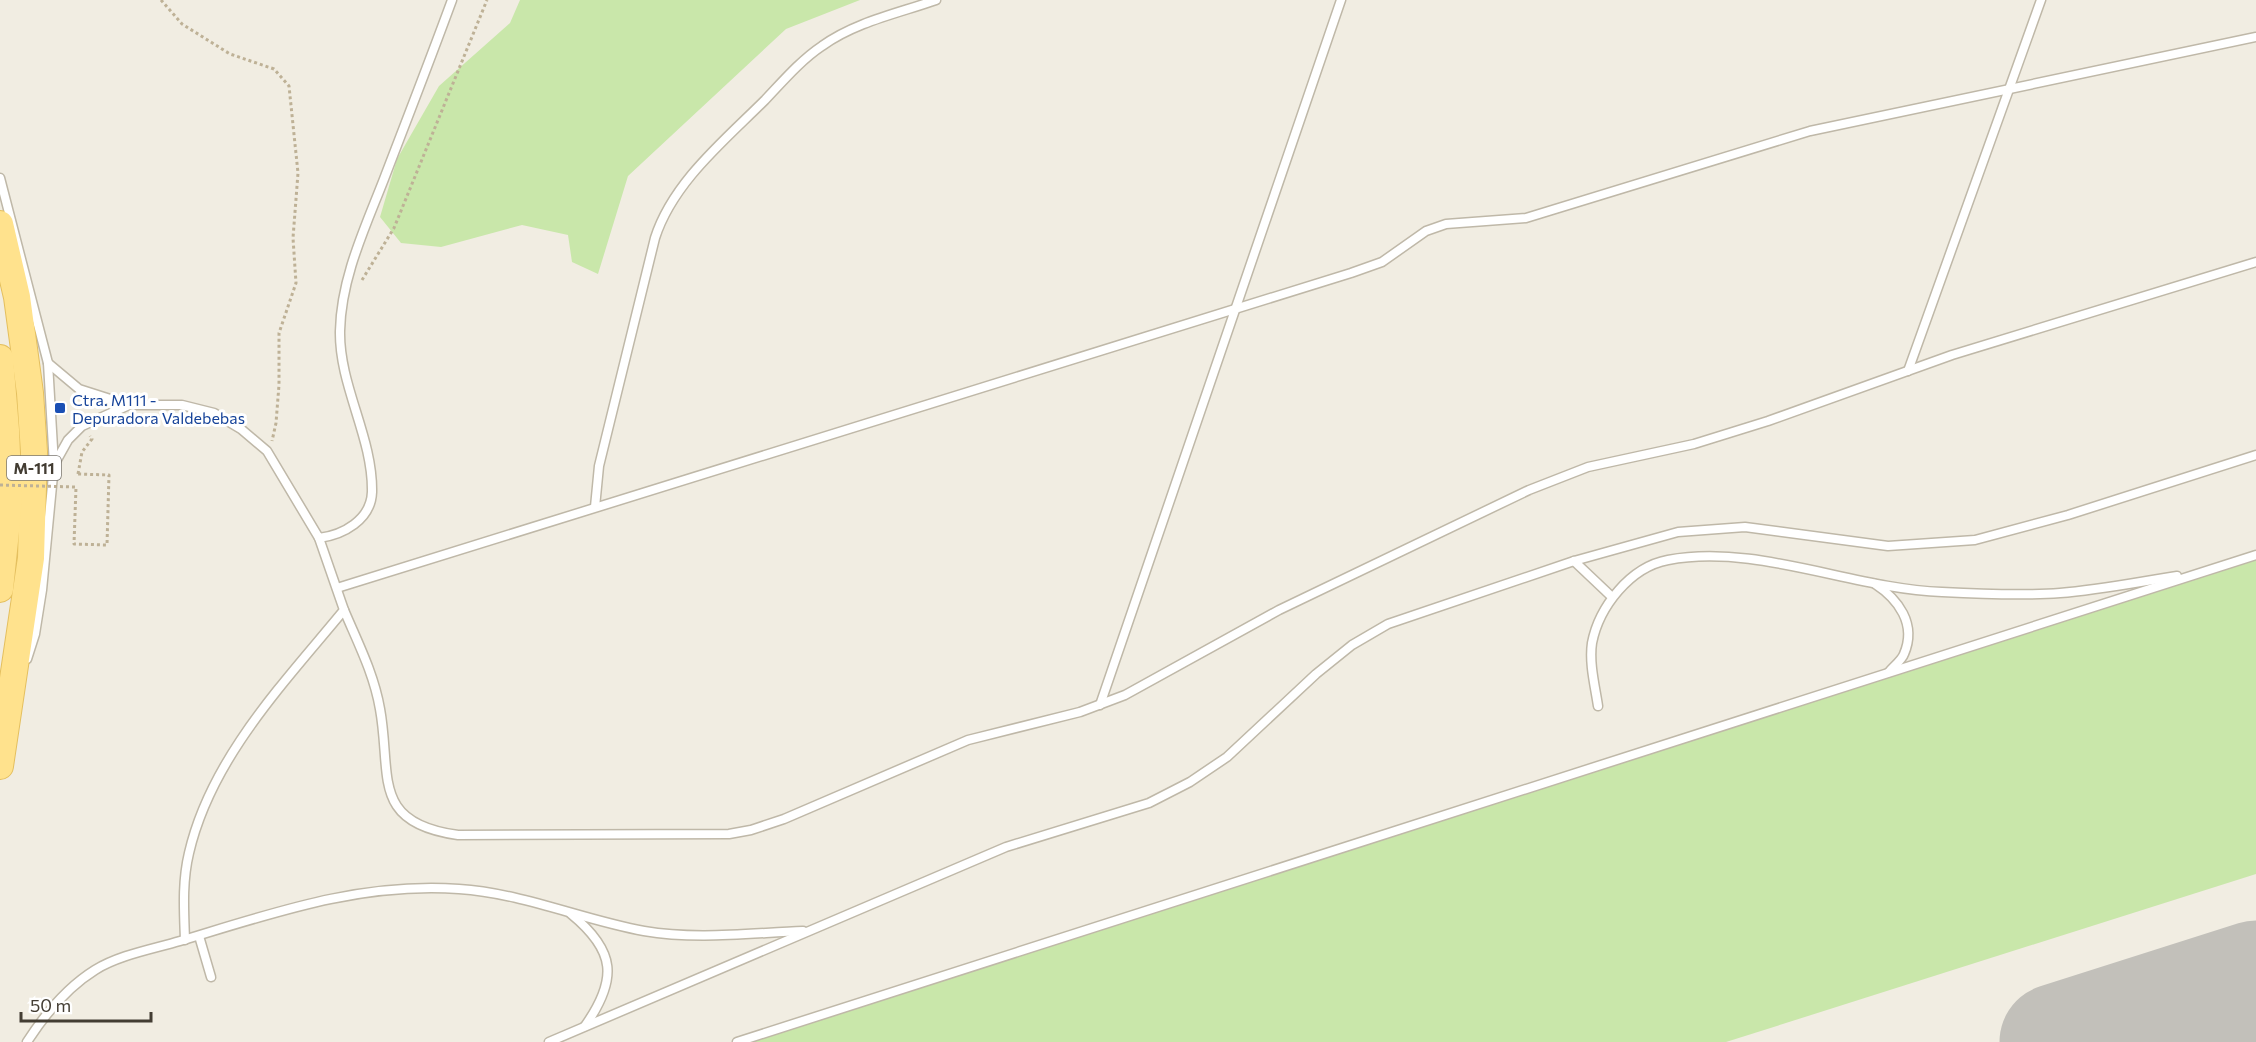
<svg xmlns="http://www.w3.org/2000/svg" width="2256" height="1042" viewBox="0 0 2256 1042" font-family="Commissioner,sans-serif">
<rect width="100%" height="100%" fill="#f1ede2"/>
<g fill="#c9e7aa">
<path d="M520,0H860L786,29L628,176L598,274L572,262L568,235L522,225L441,247L401,243L380,217L397,159L439,86L510,23Z"/>
<path d="M2256,555V874L1726,1042H737Z"/>
</g>
<g fill="none" stroke-linecap="round" stroke-linejoin="round">
<path stroke="#c2c0ba" stroke-width="46" d="M2224,1042L2256,1022"/>
<path stroke="#c2c0ba" stroke-width="117" d="M2058,1042L2256,979"/>
<g stroke="#bfb8a8" stroke-width="11">
<g id="service">
<path d="M0,178L48,363L79,389L129,405H182L214,413L241,429L267,451L319,538C343,535 371,520 372,492C373,437 339,386 340,331C341,278 365,228 384,179C407,119 430,60 452,0"/>
<path d="M48,363L54,465"/>
<path d="M1908,371L2041,0"/>
<path d="M595,507L599,466L655,238C673,182 725,140 765,100C783,81 801,60 822,46C855,22 899,13 936,0"/>
<path d="M1574,561L1612,597"/>
<path d="M1875,584C1898,599 1917,624 1904,654C1902,660 1893,667 1889,672"/>
<path d="M337,588L1351,273L1382,262L1426,231L1446,224L1526,218L1810,131L2256,37"/>
<path d="M344,610C358,643 374,674 380,709C392,775 370,823 458,835L729,834L751,830L784,819L968,740L1080,712L1125,695L1279,610L1529,490L1588,467L1694,444L1768,421L1952,355L2256,262"/>
<path d="M27,659L35,634L42,590L54,465L68,440L82,426L129,405"/>
<path d="M1100,705L1341,0"/>
<path d="M1598,706C1595,686 1589,663 1592,643C1599,607 1630,567 1668,560C1756,543 1853,589 1942,592C1980,594 2021,596 2060,593C2099,590 2138,582 2177,576"/>
<path d="M571,914C616,951 618,979 585,1026"/>
<path d="M199,936L211,977"/>
<path d="M185,940C184,911 182,882 189,853C211,758 284,683 344,610L319,538"/>
<path d="M27,1042C45,1014 66,988 95,970C119,955 153,949 180,941C273,913 360,882 459,889C522,893 583,920 644,931C696,940 751,933 803,931"/>
<path d="M549,1042L1006,847L1149,803L1190,782L1227,757L1316,674L1352,645L1388,624L1574,561L1678,532L1745,527L1888,546L1975,540L2068,515L2256,455"/>
<path d="M737,1042L2256,555"/>
</g>
</g>
<g stroke="#e4bf5e" stroke-width="28">
<g id="primary">
<path d="M0,224L17,297L30,393L34,452L31,558L0,766"/>
<path d="M0,358L6,430L9,502L0,589"/>
</g>
</g>
<g stroke="#beb196" stroke-width="3" stroke-dasharray="3 3" stroke-linecap="butt">
<path d="M161,0L182,24L230,54L274,69L289,86L298,173L293,238L296,283L279,333V385L276,423L272,441"/>
<path d="M362,280L394,228L487,0"/>
<path d="M78,474L82,452L92,439L90,436"/>
</g>
<use href="#service" stroke="#fff" stroke-width="8"/>
<use href="#primary" stroke="#ffe28d" stroke-width="26"/>
<path stroke="#beb196" stroke-width="3" stroke-dasharray="3 3" stroke-linecap="butt" d="M0,485L76,487L74,544L107,545L109,475L78,474"/>
</g>
<rect fill="#1a4fb4" stroke="#fff" stroke-width="2" x="54" y="402" width="12" height="12" rx="3"/>
<g text-anchor="middle" dominant-baseline="central" stroke-width="6" stroke-linejoin="round" paint-order="stroke">
<rect fill="#fff" stroke="#7b7770" stroke-width="1.5" x="7" y="456" width="54" height="24" rx="4.5"/>
<g font-size="15" font-weight="bold" fill="#433d33">
<text x="34" y="468">M-111</text>
</g>
<g font-size="16" fill="#164399" stroke="#fff" text-anchor="start">
<text x="72" y="399">Ctra. M111 -<tspan x="72" dy="18">Depuradora Valdebebas</tspan></text>
</g>
</g>
<path d="M21 1012v9h130v-9" fill="none" stroke="#433d33" stroke-width="3"/>
<text x="30" y="1012" font-size="18" fill="#433d33" stroke="#ffffff" stroke-width="4.5" paint-order="stroke">50 m</text>
</svg>
